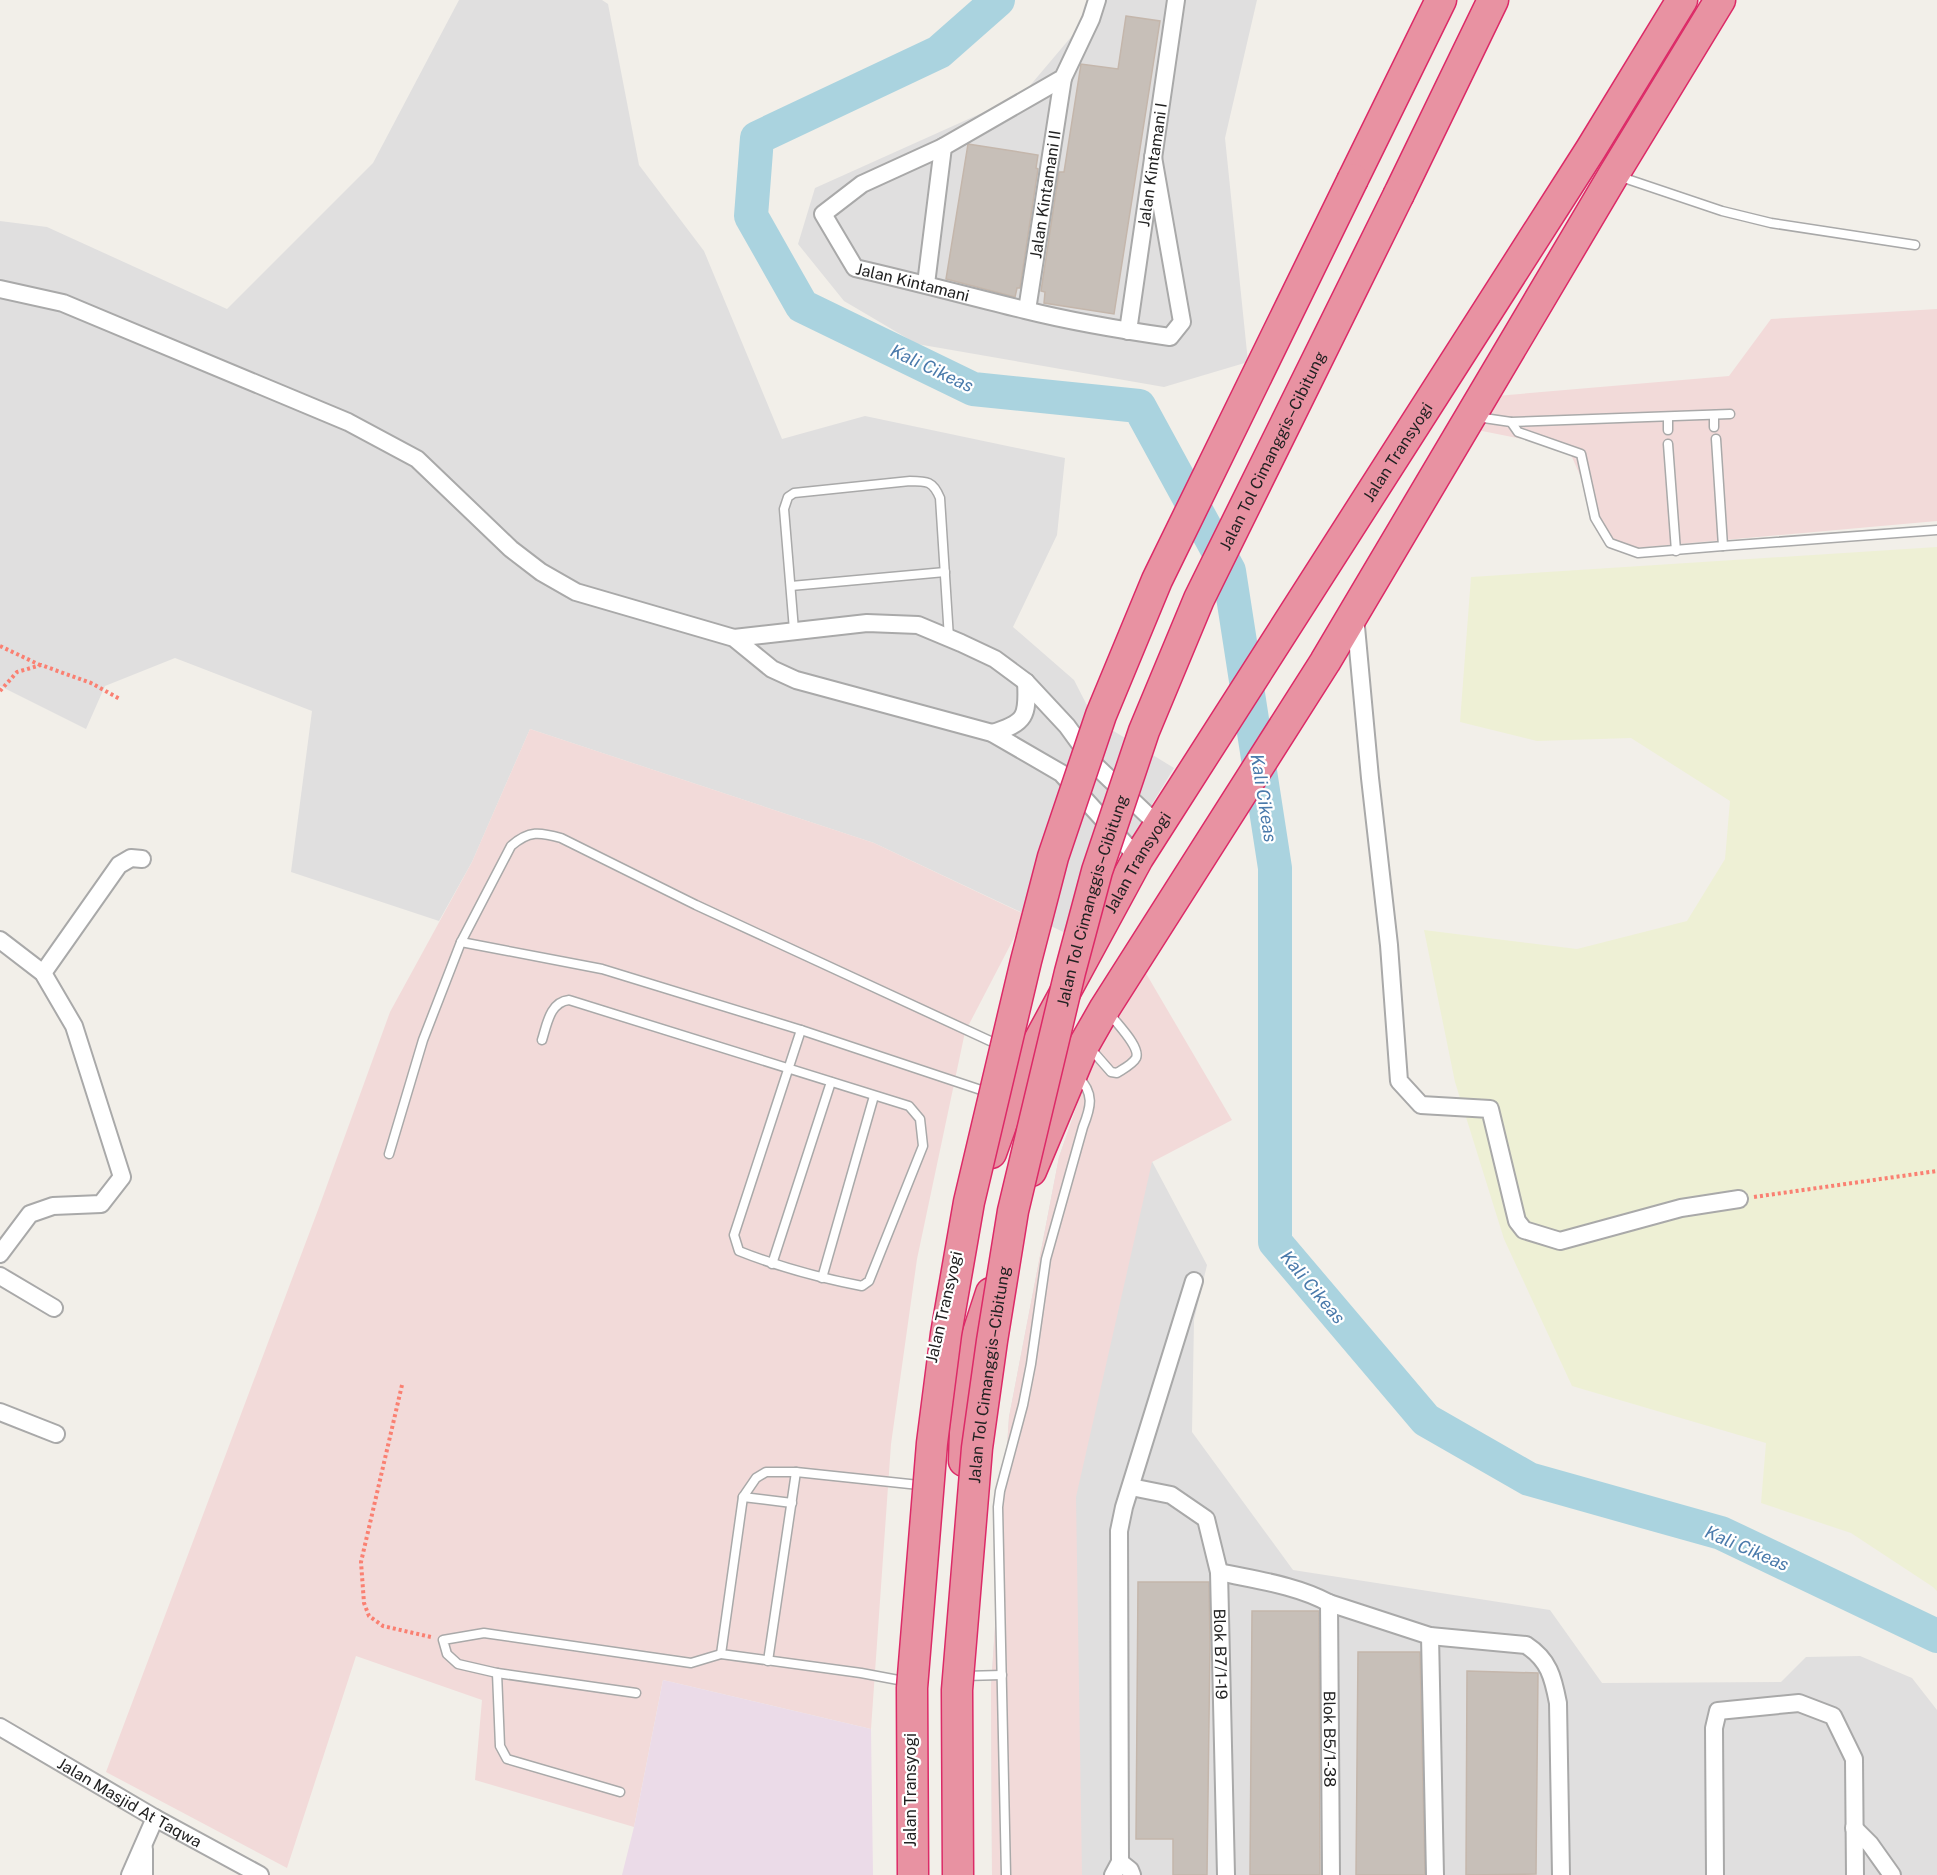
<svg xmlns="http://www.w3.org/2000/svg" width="1937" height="1875" viewBox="0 0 1937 1875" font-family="'Public Sans',sans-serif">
<rect width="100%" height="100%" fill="#f2efe9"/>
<g fill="#e0dfdf">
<path d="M459,0H602L608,4L639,165L704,251L782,439L865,416L1065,458L1057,535L1013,627L1074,680L1094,719L1174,768L1072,936L874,843L530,729L472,862L439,921L291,872L312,711L175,658L105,686L86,729L0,686V221L47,227L227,309L373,163Z"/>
<path d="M1091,0H1257L1225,138L1248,362L1164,387L917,344L844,301L798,244L815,188L1022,95L1088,17Z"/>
<path d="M1095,1054L1207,1265L1194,1320L1192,1432L1293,1570L1550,1610L1602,1683L1781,1682L1806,1657L1860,1656L1912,1678L1937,1710V1875H992L991,1687L1009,1417L1059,1157Z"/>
</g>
<g fill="#f2dad9">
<path d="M1937,309V521L1613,550L1568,448L1472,429L1496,396L1729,376L1771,319Z"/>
<path d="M530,729L874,843L1026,915L965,1032L917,1259L891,1444L871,1729L663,1680L634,1827L475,1780L482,1700L356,1656L287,1868L106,1772L318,1210L390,1012L472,862Z"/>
<path d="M1144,970L1232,1120L1152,1162L1076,1497L1082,1875H992L991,1687L1009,1417L1059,1157L1095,1054Z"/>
</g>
<path fill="#ebdbe8" d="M663,1680L871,1729L873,1875H622L634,1827Z"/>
<path fill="#eef0d5" d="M1937,547V1591L1933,1587L1851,1533L1761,1503L1766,1443L1572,1386L1504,1239L1455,1082L1424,930L1577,949L1687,921L1725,859L1730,801L1631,738L1537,741L1460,722L1471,577Z"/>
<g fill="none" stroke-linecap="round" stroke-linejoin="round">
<path stroke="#aad3df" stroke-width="34" d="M998,0L939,52L757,138L751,216L802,306L973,389L1139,406L1229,571L1275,868V1242L1426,1420L1529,1479L1721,1533L1937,1636"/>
</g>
<g fill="#c7bfb8" stroke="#c4b6ab" stroke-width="1.5">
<path d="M1126,16L1160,21L1114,314L1044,303L1045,292L1041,291L1059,172H1064L1081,64L1118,69Z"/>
<path d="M968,144L1038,155L1036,168L1038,169L1020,288H1017L1015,297L946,279Z"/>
<path d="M1138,1582H1209L1210,1643L1207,1875H1173V1839H1136Z"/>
<path d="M1252,1611H1319L1320,1875H1250Z"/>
<path d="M1358,1652H1420L1425,1875H1356Z"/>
<path d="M1467,1671L1538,1673L1536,1874L1466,1875Z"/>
</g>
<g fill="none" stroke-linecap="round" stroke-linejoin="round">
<g stroke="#a9a9a9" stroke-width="11">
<g id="lane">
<path d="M1618,176L1722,211L1771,223L1915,245"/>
<path d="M1714,415V427"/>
<path d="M1477,417L1511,422L1518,432L1581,454L1595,518L1610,543L1638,553L1723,546L1716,439"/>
<path d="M1511,422L1730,414"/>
<path d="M1668,430V417"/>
<path d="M1668,444L1676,551"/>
<path d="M1723,546L1937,530"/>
<path d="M791,586L945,572"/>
<path d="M794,630L784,509L788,497L794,493L910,481C927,481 933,481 940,498L949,638"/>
<path d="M461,942L602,969L801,1030L990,1093"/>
<path d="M542,1040C547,1024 550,1002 569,1000L909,1106L920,1119L923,1146L869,1281L862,1286C820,1278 779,1267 739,1251L734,1235L801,1030"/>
<path d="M1090,1048L1111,1072L1117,1073C1123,1069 1133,1064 1136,1058C1141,1047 1116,1023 1110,1014"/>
<path d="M389,1154L423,1040L461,942L511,846C529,830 540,832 561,838L696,905L1001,1046"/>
<path d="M772,1264L831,1082"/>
<path d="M822,1278L874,1096"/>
<path d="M743,1497L756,1478L766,1472H796L919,1485"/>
<path d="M792,1503L743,1497L721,1654L861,1673L909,1682"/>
<path d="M768,1661L796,1472"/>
<path d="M497,1673L500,1746L507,1759L620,1792"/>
<path d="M964,1676L1002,1675"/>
<path d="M636,1693L497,1673L458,1664L447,1654L443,1640L484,1633L691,1663L721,1654"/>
<path d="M1006,1875L998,1507L1000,1491L1023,1405L1031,1364L1046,1259L1083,1127C1091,1107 1095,1093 1077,1076"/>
</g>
</g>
<g stroke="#a9a9a9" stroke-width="20">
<g id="street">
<path id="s1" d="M1097,0L1091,19L1063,78L943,147L862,184L823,214L855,268C912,281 968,296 1025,310C1073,322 1121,330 1170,337L1182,322L1153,157"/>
<path d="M926,284L943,147"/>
<path d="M0,289L63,303L348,422L417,459L511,549L541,572L576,592L734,638L772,669L796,680L992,733L1061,773L1138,858"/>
<path id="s2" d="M1027,310L1063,78"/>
<path id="s3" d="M1128,331L1176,0"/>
<path d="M1355,616L1370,778L1389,945L1399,1081L1421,1105L1490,1109L1517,1221L1524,1230L1560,1241L1681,1208L1739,1199"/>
<path d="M734,638L867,623L918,625L961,643L995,659L1026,682L1067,726L1096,766L1159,826"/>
<path d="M992,733C1026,723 1028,716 1026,682"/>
<path d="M0,940L43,973L74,1026L122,1177L101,1204L53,1206L30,1214L0,1254"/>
<path d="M43,973L119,865L131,858L142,859"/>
<path d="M0,1276L54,1308"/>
<path d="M0,1412L56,1434"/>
<path id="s4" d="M1131,1487L1171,1495L1206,1519L1219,1572L1226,1875"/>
<path d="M1219,1572C1255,1580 1296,1585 1329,1603L1430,1636L1526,1645C1549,1660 1553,1677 1558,1703L1561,1875"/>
<path id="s5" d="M1329,1603L1331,1875"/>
<path d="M1430,1636L1435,1875"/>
<path id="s6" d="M0,1727L155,1818L260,1875"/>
<path d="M1854,1828L1870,1844L1892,1875"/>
<path d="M144,1849V1875"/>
<path d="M1120,1862L1130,1870L1132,1875"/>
<path d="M130,1875L155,1818"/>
<path d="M1113,1875L1120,1862L1119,1531L1124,1507L1194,1281"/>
<path d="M1715,1875L1714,1728L1718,1711L1799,1703L1833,1716L1854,1759L1855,1875"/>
</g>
</g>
<g stroke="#dc2a67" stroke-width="33">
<g id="highway">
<path d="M1353,179L1441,0"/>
<path d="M1399,194L1493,0"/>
<path id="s7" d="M991,1153L1010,1100L1029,1059L1138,858L1591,149L1682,0"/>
<path d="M1031,1171L1085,1043L1105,1008L1325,662L1614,174L1720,0"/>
<path d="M964,1461L966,1400L976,1339L991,1293"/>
</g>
</g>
<g stroke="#fa8072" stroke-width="4" stroke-dasharray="3 3" stroke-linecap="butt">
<path d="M0,646L40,665"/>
<path d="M0,691L17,672L41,665L91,683L120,699"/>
<path d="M1754,1197L1937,1171"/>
<path d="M402,1385L361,1562L364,1603L369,1616L383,1626L431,1637"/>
</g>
<use href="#lane" stroke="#fff" stroke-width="8"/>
<use href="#street" stroke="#fff" stroke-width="16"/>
<use href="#highway" stroke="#e892a2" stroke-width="30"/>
<g stroke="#dc2a67" stroke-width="33" stroke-linecap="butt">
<g id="highway-bridge">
<path d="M913,1875L912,1688L932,1443L946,1334L969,1202L1026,961L1053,857L1101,715L1157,580L1353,179"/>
<path id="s8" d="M958,1875L957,1690L977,1448L992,1341L1013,1211L1070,972L1097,871L1144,731L1199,599L1399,194"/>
</g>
</g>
<use href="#highway-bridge" stroke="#e892a2" stroke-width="30"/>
</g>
<g text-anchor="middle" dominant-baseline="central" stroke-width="4.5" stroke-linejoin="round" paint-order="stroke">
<g font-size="16" fill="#222" stroke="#fff">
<text stroke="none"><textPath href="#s3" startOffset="168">Jalan Kintamani I</textPath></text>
<text stroke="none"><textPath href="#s2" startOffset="117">Jalan Kintamani II</textPath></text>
<text stroke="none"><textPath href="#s1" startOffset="484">Jalan Kintamani</textPath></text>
<text stroke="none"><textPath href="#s8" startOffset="1474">Jalan Tol Cimanggis–Cibitung</textPath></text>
<text stroke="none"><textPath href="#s7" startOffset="812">Jalan Transyogi</textPath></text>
<text stroke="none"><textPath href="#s7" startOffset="326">Jalan Transyogi</textPath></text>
<text stroke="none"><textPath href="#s8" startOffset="988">Jalan Tol Cimanggis–Cibitung</textPath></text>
<text transform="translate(944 1307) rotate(-77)">Jalan Transyogi</text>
<text stroke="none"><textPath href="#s8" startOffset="502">Jalan Tol Cimanggis–Cibitung</textPath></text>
<text stroke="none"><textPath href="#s4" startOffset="220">Blok B7/1-19</textPath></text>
<text stroke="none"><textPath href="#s5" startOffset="136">Blok B5/1-38</textPath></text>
<text transform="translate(910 1790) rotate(-90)">Jalan Transyogi</text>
<text stroke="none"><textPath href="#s6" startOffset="150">Jalan Masjid At Taqwa</textPath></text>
</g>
<g font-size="18" font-style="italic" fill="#4a7aab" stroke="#fff">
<text transform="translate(932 368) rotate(25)">Kali Cikeas</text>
<text transform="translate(1264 798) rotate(81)">Kali Cikeas</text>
<text transform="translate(1313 1287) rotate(50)">Kali Cikeas</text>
<text transform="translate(1747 1548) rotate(23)">Kali Cikeas</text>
</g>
</g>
</svg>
